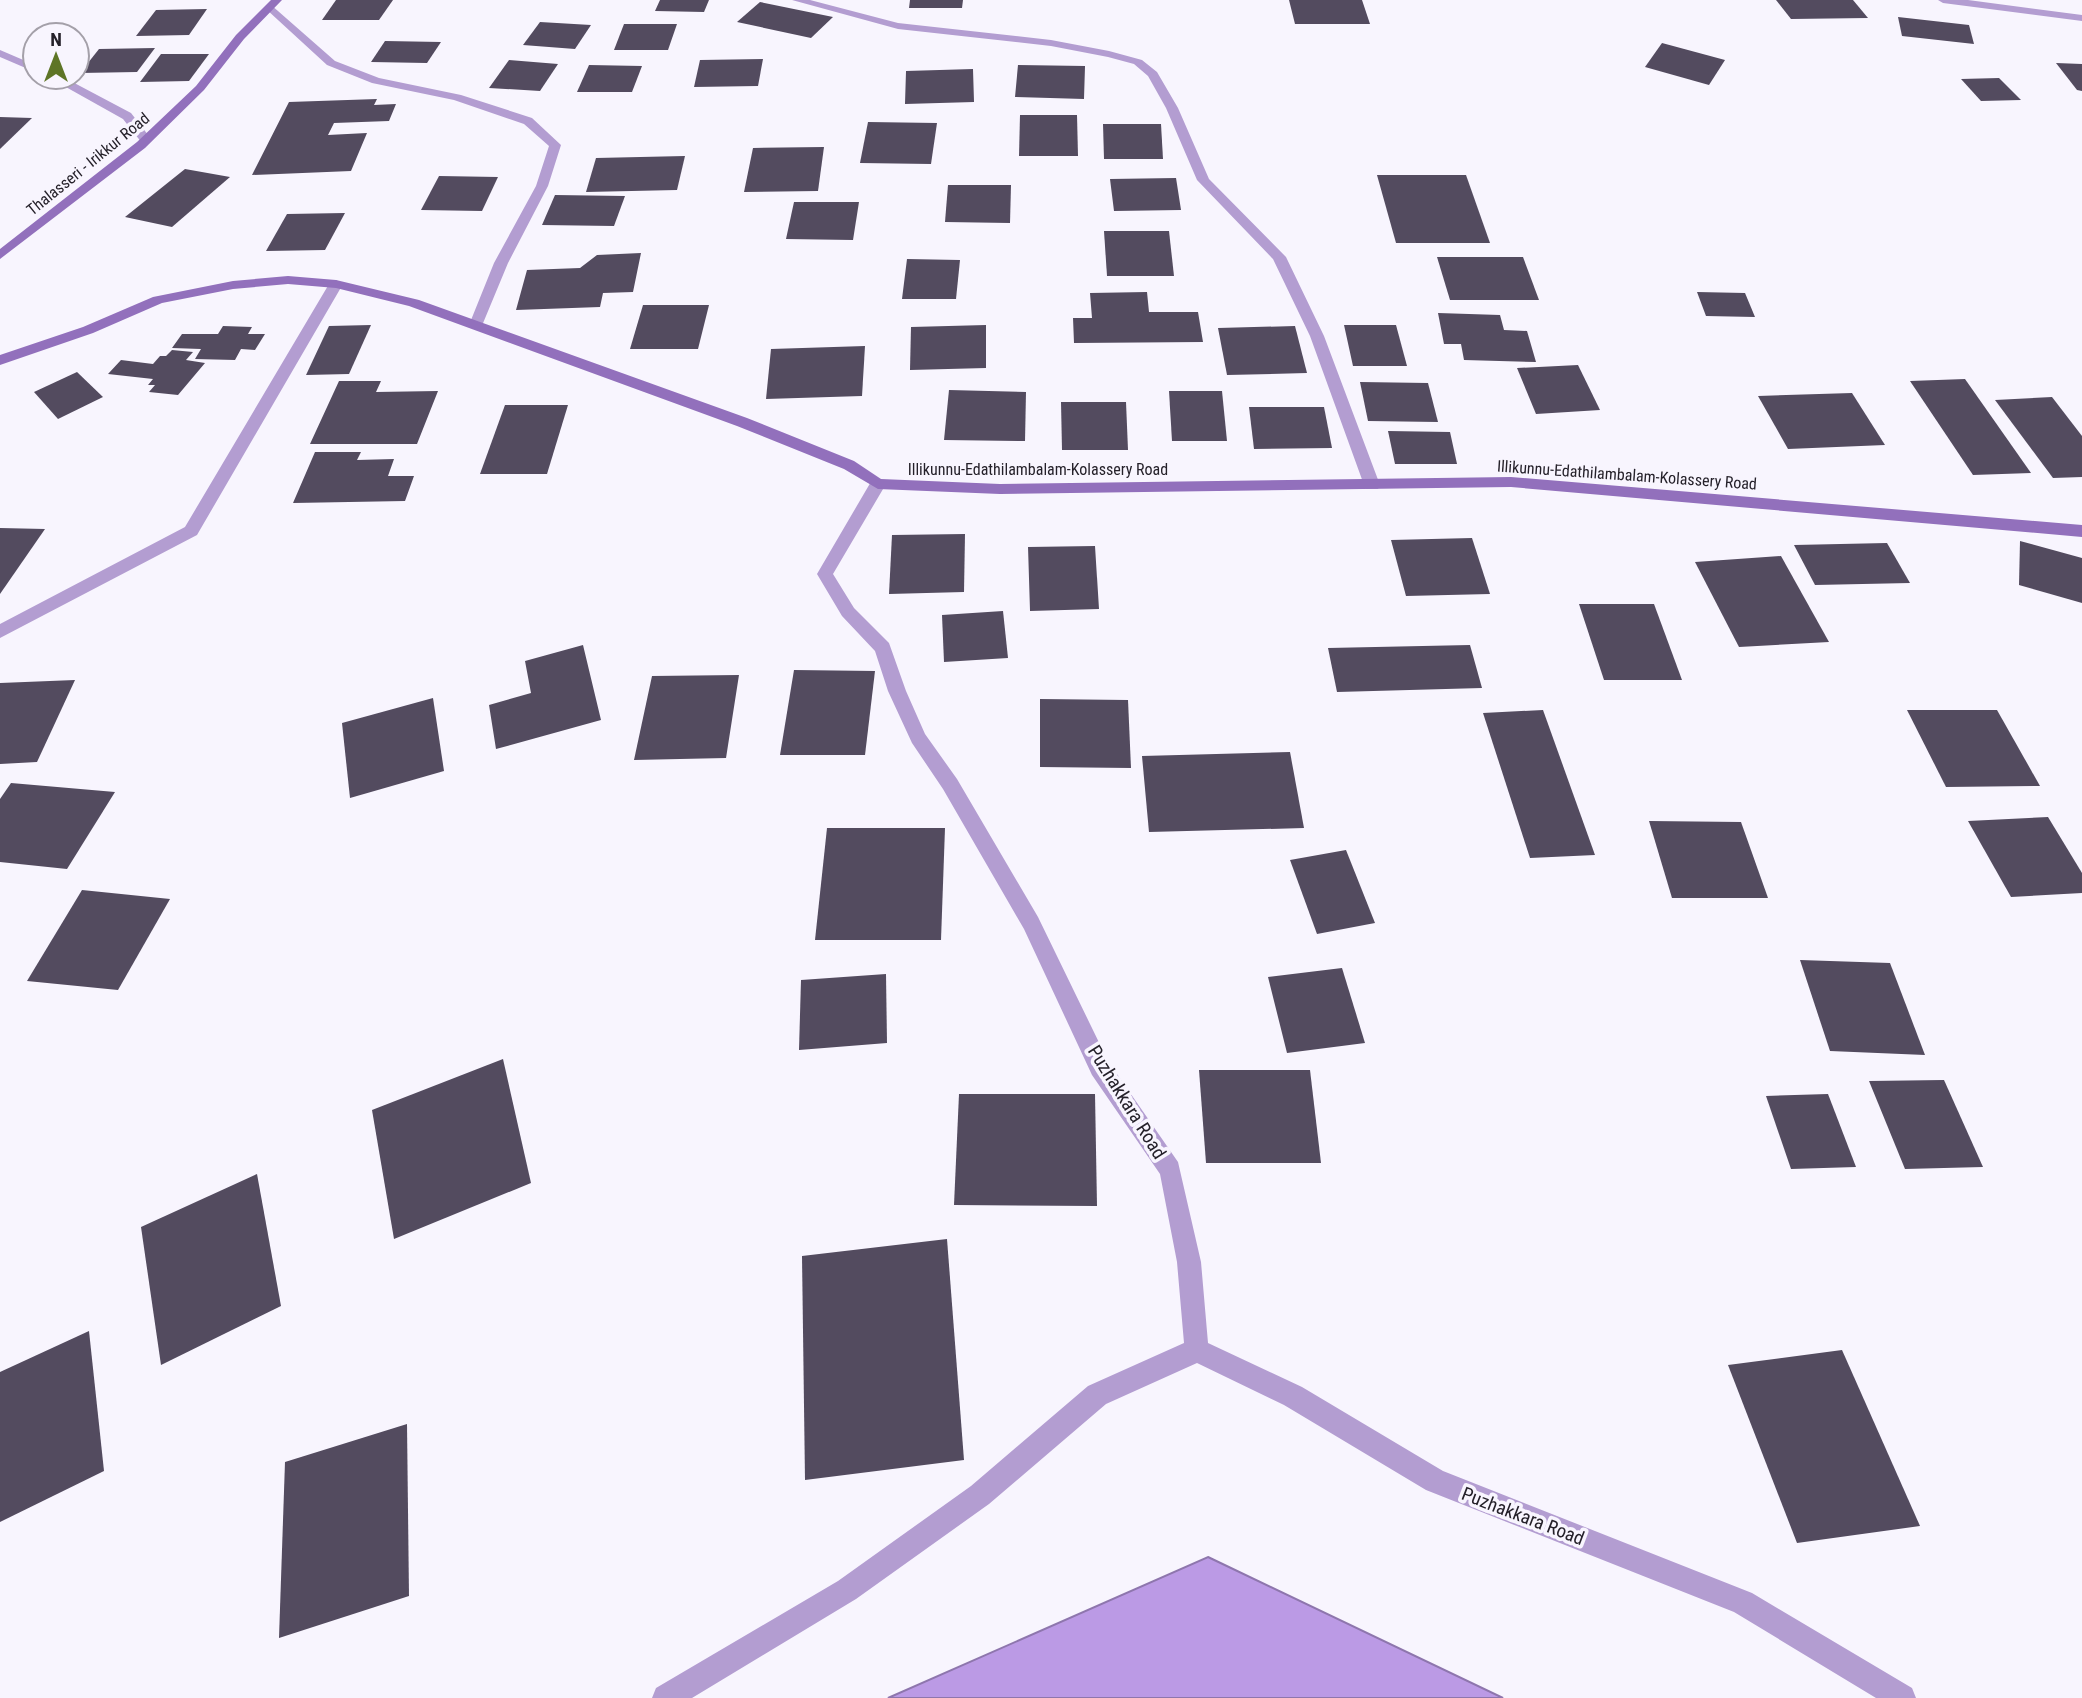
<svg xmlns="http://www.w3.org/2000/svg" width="2082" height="1698" viewBox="0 0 2082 1698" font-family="'Roboto Condensed',sans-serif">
<rect width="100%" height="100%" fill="#f8f5fe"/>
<path fill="#bb9ae5" stroke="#8e76ad" stroke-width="2" d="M1208,1557L1503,1698H888Z"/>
<g fill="#534b5f">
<path d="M336,0H393L379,20H322Z"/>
<path d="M660,0H709L704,12L655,11Z"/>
<path d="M910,0H963L962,8H909Z"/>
<path d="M1289,0H1362L1370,24H1295Z"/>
<path d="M1776,0H1853L1868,18L1791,19Z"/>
<path d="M760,2L833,17L811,38L737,22Z"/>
<path d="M207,9L189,35L136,36L156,10Z"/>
<path d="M1898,17L1969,25L1974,44L1902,36Z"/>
<path d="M540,22L591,25L575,49L523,45Z"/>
<path d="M624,24H677L668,50H614Z"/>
<path d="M385,41L441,42L427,63L371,62Z"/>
<path d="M1662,43L1725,60L1709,85L1645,67Z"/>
<path d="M155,48L137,72L80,73L99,49Z"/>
<path d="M161,54H209L189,81L140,82Z"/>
<path d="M763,59L758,86L694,87L700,60Z"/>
<path d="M509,60L558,64L540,91L489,88Z"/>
<path d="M2056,63L2082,64V91L2077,90Z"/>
<path d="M589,65L642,66L632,92H577Z"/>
<path d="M1018,65L1085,66L1084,99L1015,97Z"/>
<path d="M973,69L974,102L905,104L906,71Z"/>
<path d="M1999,78L2021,100L1981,101L1961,79Z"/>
<path d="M377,99L374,105L396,104L389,121L334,123L328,135L367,133L351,171L252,175L289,102Z"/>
<path d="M1020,115H1077L1078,156H1019Z"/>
<path d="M0,117L32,118L0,149Z"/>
<path d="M868,122L937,123L931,164L860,163Z"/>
<path d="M1103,124H1161L1163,159H1104Z"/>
<path d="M824,147L818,191L744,192L753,148Z"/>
<path d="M685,156L677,190L586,192L596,158Z"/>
<path d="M185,169L230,177L172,227L125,217Z"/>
<path d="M1377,175H1466L1490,243H1396Z"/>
<path d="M439,176L498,177L482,211L421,210Z"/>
<path d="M1176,178L1181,210L1114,211L1110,179Z"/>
<path d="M948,185H1011L1010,223L945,222Z"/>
<path d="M555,195L625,196L614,226L542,225Z"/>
<path d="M794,202H859L853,240L786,239Z"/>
<path d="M345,213L325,250L266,251L287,214Z"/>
<path d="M1104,231H1169L1174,276H1107Z"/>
<path d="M641,253L633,292L603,293L600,307L516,310L527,270L580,268L597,255Z"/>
<path d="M1437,257H1523L1539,300H1450Z"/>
<path d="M907,259L960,260L956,299H902Z"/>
<path d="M1147,292L1149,312H1198L1203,342L1074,343L1073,318H1092L1090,293Z"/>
<path d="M1697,292L1745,293L1755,317L1706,316Z"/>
<path d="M643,305H709L698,349H630Z"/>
<path d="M1438,313L1500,315L1504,330L1527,331L1536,362L1464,360L1461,344H1444Z"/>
<path d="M371,325L349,374L306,375L329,326Z"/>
<path d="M986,325V368L910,370L911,327Z"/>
<path d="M1344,325H1396L1407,366H1353Z"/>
<path d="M223,326L252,327L248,334H265L255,350L241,349L235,360L195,359L201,349L172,348L182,334H218Z"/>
<path d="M1295,326L1307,373L1227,375L1218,328Z"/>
<path d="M865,346L862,396L766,399L771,349Z"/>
<path d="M172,350L193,352L186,360L205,363L178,395L149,392L155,385H148L153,379L108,374L121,360L153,364L160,356H166Z"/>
<path d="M1578,365L1600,410L1536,414L1517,368Z"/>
<path d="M77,372L103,397L58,419L34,392Z"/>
<path d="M1965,379L2031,473L1973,475L1910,381Z"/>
<path d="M339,381H381L376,392L438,391L417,444H310Z"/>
<path d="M1360,382L1428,383L1438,422L1368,421Z"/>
<path d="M949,390L1026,392L1025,441L944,440Z"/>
<path d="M1169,391H1222L1227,441H1172Z"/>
<path d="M1852,393L1885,445L1788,449L1758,396Z"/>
<path d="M2052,397L2082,436V477L2053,478L1995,400Z"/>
<path d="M1061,402H1126L1128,450H1062Z"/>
<path d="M505,405H568L547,474H480Z"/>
<path d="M1249,407H1324L1332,448L1254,449Z"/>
<path d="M1388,431L1450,432L1457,464H1395Z"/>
<path d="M315,452H361L357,460L394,459L388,476H414L405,501L293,503Z"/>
<path d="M0,528L45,529L0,594Z"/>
<path d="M965,534L964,592L889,594L892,535Z"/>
<path d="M1472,538L1490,594L1406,596L1391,540Z"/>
<path d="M2020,541L2082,558V603L2019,585Z"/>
<path d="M1887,543L1910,583L1815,585L1794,545Z"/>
<path d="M1095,546L1099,609L1030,611L1028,547Z"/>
<path d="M1781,556L1829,642L1739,647L1695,562Z"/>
<path d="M1579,604H1654L1682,680H1604Z"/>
<path d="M1003,611L1008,658L944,662L942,615Z"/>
<path d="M583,645L601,720L496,749L489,705L531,693L525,661Z"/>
<path d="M1470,645L1482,688L1337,692L1328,648Z"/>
<path d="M794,670L875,671L865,755H780Z"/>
<path d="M739,675L726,758L634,760L652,676Z"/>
<path d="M75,680L37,762L0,764V683Z"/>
<path d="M433,698L444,771L350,798L342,723Z"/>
<path d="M1040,699L1128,700L1131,768L1040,767Z"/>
<path d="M1543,710L1595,855L1530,858L1483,713Z"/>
<path d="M1907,710H1997L2040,786L1946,787Z"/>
<path d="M1290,752L1304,828L1149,832L1142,756Z"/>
<path d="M11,783L115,792L67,869L0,862V799Z"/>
<path d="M2048,817L2082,873V893L2011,897L1968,821Z"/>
<path d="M1649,821L1741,822L1768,898H1672Z"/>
<path d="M827,828H945L941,940H815Z"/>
<path d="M1346,850L1375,923L1317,934L1290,860Z"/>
<path d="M82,890L170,899L118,990L27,981Z"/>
<path d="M1800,960L1890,963L1925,1055L1830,1051Z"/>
<path d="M1342,968L1365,1043L1287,1053L1268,977Z"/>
<path d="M886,974L887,1043L799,1050L801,980Z"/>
<path d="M503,1059L531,1183L394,1239L372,1110Z"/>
<path d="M1199,1070H1310L1321,1163H1206Z"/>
<path d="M1944,1080L1983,1167L1905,1169L1869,1081Z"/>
<path d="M959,1094H1095L1097,1206L954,1205Z"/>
<path d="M1828,1094L1856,1167L1791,1169L1766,1096Z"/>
<path d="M257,1174L281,1306L161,1365L141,1227Z"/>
<path d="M947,1239L964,1460L805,1480L802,1256Z"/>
<path d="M89,1331L104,1471L0,1522V1372Z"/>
<path d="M1842,1350L1920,1526L1797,1543L1728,1365Z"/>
<path d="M407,1424L409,1596L279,1638L285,1462Z"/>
</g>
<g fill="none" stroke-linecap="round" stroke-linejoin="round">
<g fill="#b39dd1" fill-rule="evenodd">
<path d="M792,0H810L898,23L1051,40L1109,51L1142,60L1157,72L1178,108L1209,179L1286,257L1324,336L1380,485L1378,489H1366L1364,485L1310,336L1273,259L1197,180L1166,108L1148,76L1134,64L1108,57L1051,46L898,29Z"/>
<path d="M1938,0H1968L2082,15V21L1943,3Z"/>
<path d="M270,4L335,61L379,78L461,95L532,118L561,145L548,186L508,263L481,328H471L469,325L494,263L536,186L549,146L524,124L454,100L372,83L327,65L266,9L265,7Z"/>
<path d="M0,50L35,65V72L0,57Z"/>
<path d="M48,77H63L131,113L152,140L142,143L123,119Z"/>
<path d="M336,280L343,284L197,535L0,638V624L185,527L329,284Z"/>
<path d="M878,479L886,484L833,574L854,608L889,643L906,691L925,734L957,779L1038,917L1108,1061L1178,1162L1201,1262L1208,1343L1302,1387L1443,1471L1752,1593L1912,1688L1916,1698H1876L1734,1612L1426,1490L1284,1405L1197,1363L1106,1404L989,1504L856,1599L692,1698H652L656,1688L838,1581L971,1486L1088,1386L1184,1343L1177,1262L1160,1174L1092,1075L1024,929L943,789L912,743L888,691L875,651L842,616L817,574L872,480Z"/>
</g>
<g fill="#9270bc" fill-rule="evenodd">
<path d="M271,0H282L244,39L204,90L145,148L0,259V249L137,142L196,86L236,35Z"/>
<path d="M288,276L336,280L419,300L747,418L854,461L881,479L1000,484L1511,477L2082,525V537L1511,487L1000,494L878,489L844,469L737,426L409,306L336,288L288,284L233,289L162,303L93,333L0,365V355L83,327L153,297L233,281Z"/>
</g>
</g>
<g text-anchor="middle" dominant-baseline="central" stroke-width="7" stroke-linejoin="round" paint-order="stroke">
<g font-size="16" fill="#25212a" stroke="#f8f5fe">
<text transform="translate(88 164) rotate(-39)">Thalasseri - Irikkur Road</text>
<text x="1038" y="469">Illikunnu-Edathilambalam-Kolassery Road</text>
<text transform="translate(1627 475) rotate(4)">Illikunnu-Edathilambalam-Kolassery Road</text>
</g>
<g font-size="19" fill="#25212a" stroke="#f8f5fe">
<text transform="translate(1127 1102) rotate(58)">Puzhakkara Road</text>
<text transform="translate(1523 1516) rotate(21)">Puzhakkara Road</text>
</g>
</g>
<g transform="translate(56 56)"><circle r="33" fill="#f8f5fe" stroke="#a4a0a9" stroke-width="2"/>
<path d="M0-5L12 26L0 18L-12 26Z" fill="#5e7526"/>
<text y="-10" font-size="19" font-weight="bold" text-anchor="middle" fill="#25212a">N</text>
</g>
</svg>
